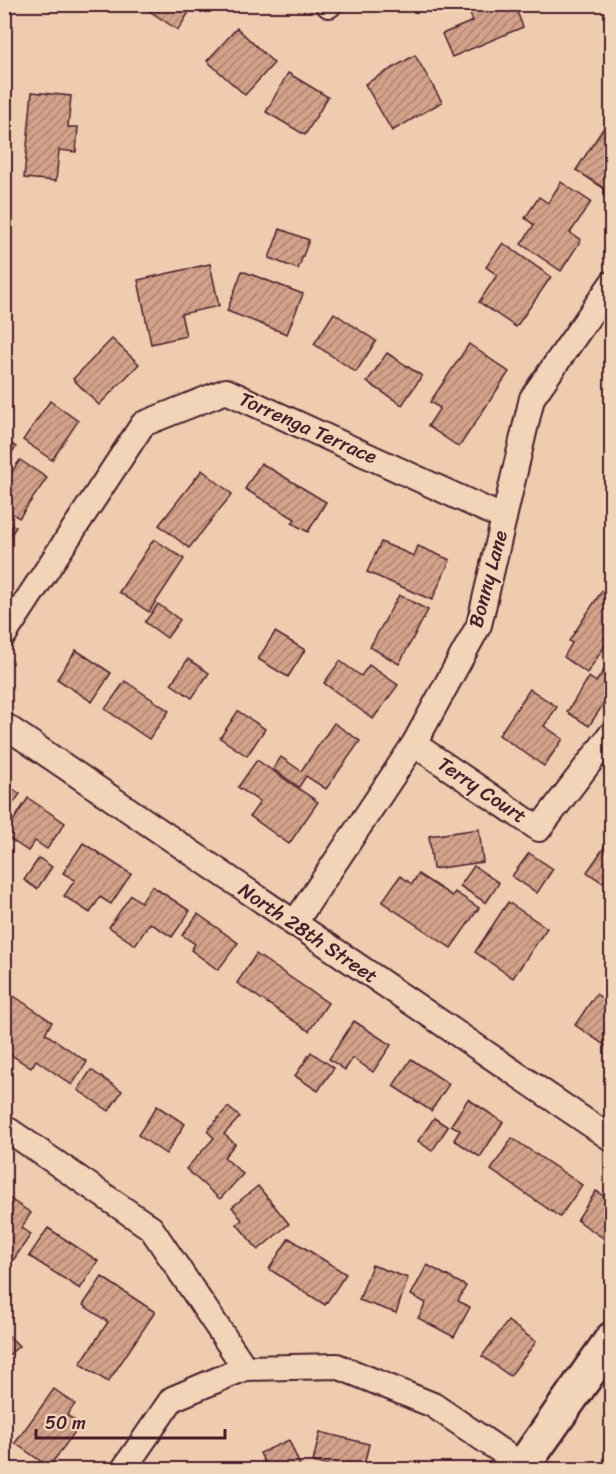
<svg xmlns="http://www.w3.org/2000/svg" width="616" height="1474" viewBox="0 0 616 1474" font-family="Sriracha,sans-serif">
<defs>
<pattern id="building-hatch" width="6" height="6" patternUnits="userSpaceOnUse" patternTransform="scale(1.5)"><rect width="6" height="6" fill="#d3a28a"/><path d="M-1 1l2-2M0 6l6-6M5 7l2-2" fill="none" stroke="#ad8371"/></pattern>
</defs>
<rect width="100%" height="100%" fill="#efcbaf"/>
<filter id="ink" filterUnits="userSpaceOnUse"><feTurbulence type="fractalNoise" baseFrequency=".0167" numOctaves="2"/><feDisplacementMap in="SourceGraphic" scale="12" xChannelSelector="R" yChannelSelector="G"/><feConvolveMatrix kernelMatrix="1 2 1 2 8 2 1 2 1" color-interpolation-filters="sRGB"/></filter>
<g filter="url(#ink)">
<g fill="url(#building-hatch)" stroke="#4a1f2b" stroke-width="1.5">
<path d="M139,4H194L178,30Z"/>
<path d="M466,4H514L523,27L452,57L442,34L473,21Z"/>
<path d="M237,28L274,63L245,95L207,61Z"/>
<path d="M415,55L442,102L392,131L365,84Z"/>
<path d="M288,73L328,97L305,135L266,112Z"/>
<path d="M32,92L71,96L68,127H78L76,152L59,150L56,181L24,178Z"/>
<path d="M608,121L612,123L611,193L576,170Z"/>
<path d="M561,182L591,202L570,233L581,240L561,271L521,244L534,225L525,218L539,197L548,203Z"/>
<path d="M280,229L309,240L298,269L269,258Z"/>
<path d="M503,243L551,277L516,327L479,302L497,275L486,267Z"/>
<path d="M210,264L219,306L181,314L186,336L151,344L138,280Z"/>
<path d="M242,271L303,294L287,334L227,311Z"/>
<path d="M334,313L376,341L356,372L314,344Z"/>
<path d="M112,339L139,364L99,405L73,379Z"/>
<path d="M469,344L509,372L459,447L428,426L440,408L430,402Z"/>
<path d="M387,353L422,376L402,405L367,382Z"/>
<path d="M50,401L78,421L52,460L23,440Z"/>
<path d="M4,439L16,447L4,463Z"/>
<path d="M20,460L47,478L19,518L4,508V483Z"/>
<path d="M261,463L326,502L308,532L292,523L295,519L245,489Z"/>
<path d="M202,470L232,494L189,548L159,525Z"/>
<path d="M4,519L16,527L4,545Z"/>
<path d="M154,539L184,559L149,612L119,592Z"/>
<path d="M381,542L414,556L418,546L450,560L432,600L367,572Z"/>
<path d="M605,586L612,590V635L587,673L564,657L572,643L569,641Z"/>
<path d="M399,595L428,610L399,664L370,647Z"/>
<path d="M158,604L180,620L167,638L145,622Z"/>
<path d="M275,632L305,650L288,677L258,659Z"/>
<path d="M76,650L111,673L92,702L57,679Z"/>
<path d="M188,659L209,673L192,698L171,684Z"/>
<path d="M340,661L361,676L369,665L398,685L373,719L324,683Z"/>
<path d="M604,670L612,675V691L589,726L567,712L589,677L596,682Z"/>
<path d="M125,681L169,711L149,739L105,709Z"/>
<path d="M530,689L557,707L544,726L563,739L544,766L499,735Z"/>
<path d="M238,711L265,729L247,756L220,738Z"/>
<path d="M334,723L360,741L326,789L306,776L299,787L273,769L281,757L301,771Z"/>
<path d="M257,760L318,802L289,844L250,816L260,802L238,787Z"/>
<path d="M4,783L20,794L4,816Z"/>
<path d="M28,798L65,823L47,849L35,841L28,851L4,835Z"/>
<path d="M479,829L483,862L433,869L429,836Z"/>
<path d="M612,836V889L587,872Z"/>
<path d="M83,843L131,874L111,904L100,897L90,913L64,896L75,880L63,873Z"/>
<path d="M529,853L553,869L537,893L512,876Z"/>
<path d="M39,858L52,867L37,889L24,880Z"/>
<path d="M474,866L499,883L486,903L460,886Z"/>
<path d="M418,874L452,896L455,892L479,908L451,948L382,902L400,876L412,884Z"/>
<path d="M152,886L190,911L172,937L150,923L135,945L109,927L131,895L141,902Z"/>
<path d="M508,902L547,928L513,978L475,952Z"/>
<path d="M198,914L238,943L218,970L191,950L195,944L182,935Z"/>
<path d="M256,954L328,1003L309,1031L237,983Z"/>
<path d="M596,994L612,1005V1050L575,1025Z"/>
<path d="M14,996L52,1022L45,1033L87,1062L72,1085L36,1060L31,1068L4,1050V1011Z"/>
<path d="M354,1021L391,1045L373,1072L353,1058L345,1070L329,1059Z"/>
<path d="M311,1052L334,1068L318,1091L295,1076Z"/>
<path d="M411,1059L449,1084L431,1111L393,1086Z"/>
<path d="M91,1070L122,1091L109,1111L78,1090Z"/>
<path d="M468,1099L503,1122L480,1157L454,1140L460,1130L451,1125Z"/>
<path d="M157,1106L185,1124L166,1154L138,1135Z"/>
<path d="M228,1107L240,1117L224,1134L235,1144L224,1157L243,1174L220,1199L186,1169L214,1138L207,1131Z"/>
<path d="M434,1118L448,1127L432,1151L418,1141Z"/>
<path d="M512,1138L582,1185L560,1217L491,1170Z"/>
<path d="M258,1186L289,1224L258,1250L237,1224L242,1220L232,1207Z"/>
<path d="M596,1191L612,1201V1238L609,1242L577,1220Z"/>
<path d="M4,1195L31,1213L21,1228L31,1234L4,1274Z"/>
<path d="M48,1228L98,1261L80,1289L29,1256Z"/>
<path d="M289,1238L346,1274L325,1305L269,1269Z"/>
<path d="M372,1265L408,1278L396,1313L359,1300Z"/>
<path d="M427,1265L466,1286L458,1301L470,1307L454,1337L418,1318L426,1303L411,1295Z"/>
<path d="M102,1277L155,1312L108,1382L80,1364L108,1322L83,1305Z"/>
<path d="M508,1321L536,1342L510,1376L482,1356Z"/>
<path d="M4,1331L19,1346L4,1359Z"/>
<path d="M54,1389L75,1404L67,1415L80,1425L49,1467L15,1443Z"/>
<path d="M320,1432L369,1444L363,1470H344L313,1462Z"/>
<path d="M289,1440L302,1470H268L260,1453Z"/>
<path d="M5,1463L16,1470H4Z"/>
</g>
<g fill="none" stroke-linecap="round" stroke-linejoin="round">
<g stroke="#4a1f2b" stroke-width="28">
<g id="street">
<path d="M328,4L329,5"/>
<path d="M4,635L143,424L226,391L504,518"/>
<path d="M4,725L612,1139"/>
<path d="M414,744L539,829L612,733"/>
<path d="M294,924L414,744L479,625L532,398L612,283"/>
<path d="M4,1127L151,1228L245,1368"/>
<path d="M123,1470L172,1399L245,1368L337,1366L433,1405L523,1466"/>
</g>
</g>
<g stroke="#4a1f2b" stroke-width="38">
<path id="secondary" d="M520,1470L612,1339"/>
</g>
<use href="#street" stroke="#f2d4b8" stroke-width="24"/>
<use href="#secondary" stroke="#f2d4b8" stroke-width="33"/>
</g>
</g>
<g text-anchor="middle" dominant-baseline="central" stroke-width="4.5" stroke-linejoin="round" paint-order="stroke">
<g font-size="20" fill="#4a1f2b" stroke="#f2d4b8">
<text transform="translate(308 428) rotate(24)">Torrenga Terrace</text>
<text transform="translate(488 579) rotate(-75)">Bonny Lane</text>
<text transform="translate(482 790) rotate(34)">Terry Court</text>
<text transform="translate(308 933) rotate(34)">North 28th Street</text>
</g>
</g>
<rect width="616" height="1474" fill="none" stroke="#f2d4b8" stroke-width="24"/>
<rect x="12" y="12" width="592" height="1450" fill="none" stroke="#4a1f2b" stroke-width="2" filter="url(#ink)"/>
<path d="M36 1429v9h189v-9" fill="none" stroke="#4a1f2b" stroke-width="3"/>
<text x="45" y="1429" font-size="18" fill="#4a1f2b" stroke="#f2d4b8" stroke-width="4.5" paint-order="stroke">50 m</text>
</svg>
